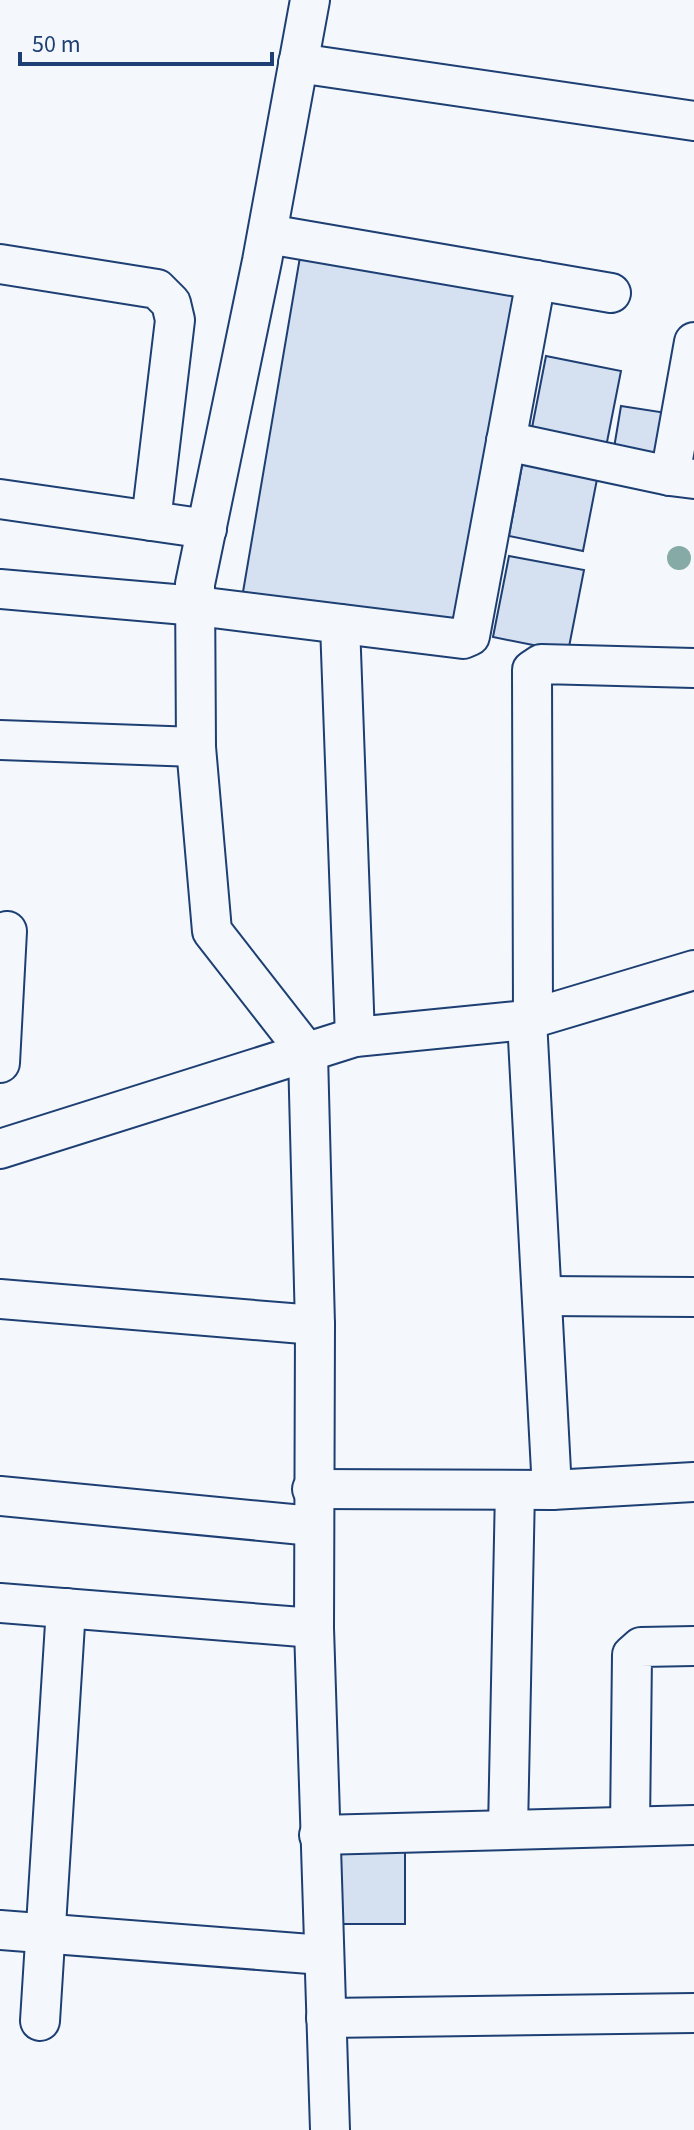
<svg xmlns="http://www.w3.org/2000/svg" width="694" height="2130" viewBox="0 0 694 2130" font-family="'Source Sans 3',sans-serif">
<rect width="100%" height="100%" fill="#f4f7fb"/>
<g fill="#d5e0f0" stroke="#1d3f73" stroke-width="2">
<path d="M300,257L524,296L466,631L243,592Z"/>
<path d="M546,356L621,371L605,452L530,438Z"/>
<path d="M621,406L673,414L666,457L614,448Z"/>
<path d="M524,455L599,469L583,551L509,536Z"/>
<path d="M509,556L584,570L568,652L493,637Z"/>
<rect x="331" y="1847" width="74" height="77"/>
</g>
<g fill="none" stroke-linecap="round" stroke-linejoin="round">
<g stroke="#1d3f73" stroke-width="42">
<g id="minor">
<path d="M310,0L262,261L195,584L196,747L212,931L308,1054L315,1325L314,1628L330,2130"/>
<path d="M298,63L694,121"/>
<path d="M268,234L611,293"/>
<path d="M0,264L157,289L171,303L175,320L151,521"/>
<path d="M694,342L670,476L694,479"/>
<path d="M506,441L670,476"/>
<path d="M0,499L207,529"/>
<path d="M0,589L197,606L463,639L470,636L536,280"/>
<path d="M340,624L355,1037"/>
<path d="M0,740L196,747"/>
<path d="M533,1017L532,670L541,664L694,668"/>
<path d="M527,1020L552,1490"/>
<path d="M0,1063L7,931"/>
<path d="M0,1149L355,1037L527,1020L694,970"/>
<path d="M542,1296L694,1297"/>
<path d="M0,1299L315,1325"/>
<path d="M312,1489L552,1490L694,1482"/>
<path d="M0,1496L313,1526"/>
<path d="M0,1603L314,1628"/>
<path d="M630,1826L632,1655L641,1647L694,1646"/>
<path d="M508,1829L515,1490"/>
<path d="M319,1835L694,1825"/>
<path d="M0,1930L323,1955"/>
<path d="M326,2018L694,2013"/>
<path d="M40,2021L66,1608"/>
</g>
</g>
<use href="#minor" stroke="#f4f7fb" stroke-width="38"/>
</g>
<circle fill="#86aba6" cx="679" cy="558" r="12"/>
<path d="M20 52v12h252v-12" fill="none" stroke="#1d3f73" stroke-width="4"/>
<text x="32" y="52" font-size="24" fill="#1d3f73" stroke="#f4f7fb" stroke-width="6" paint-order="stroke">50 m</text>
</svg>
